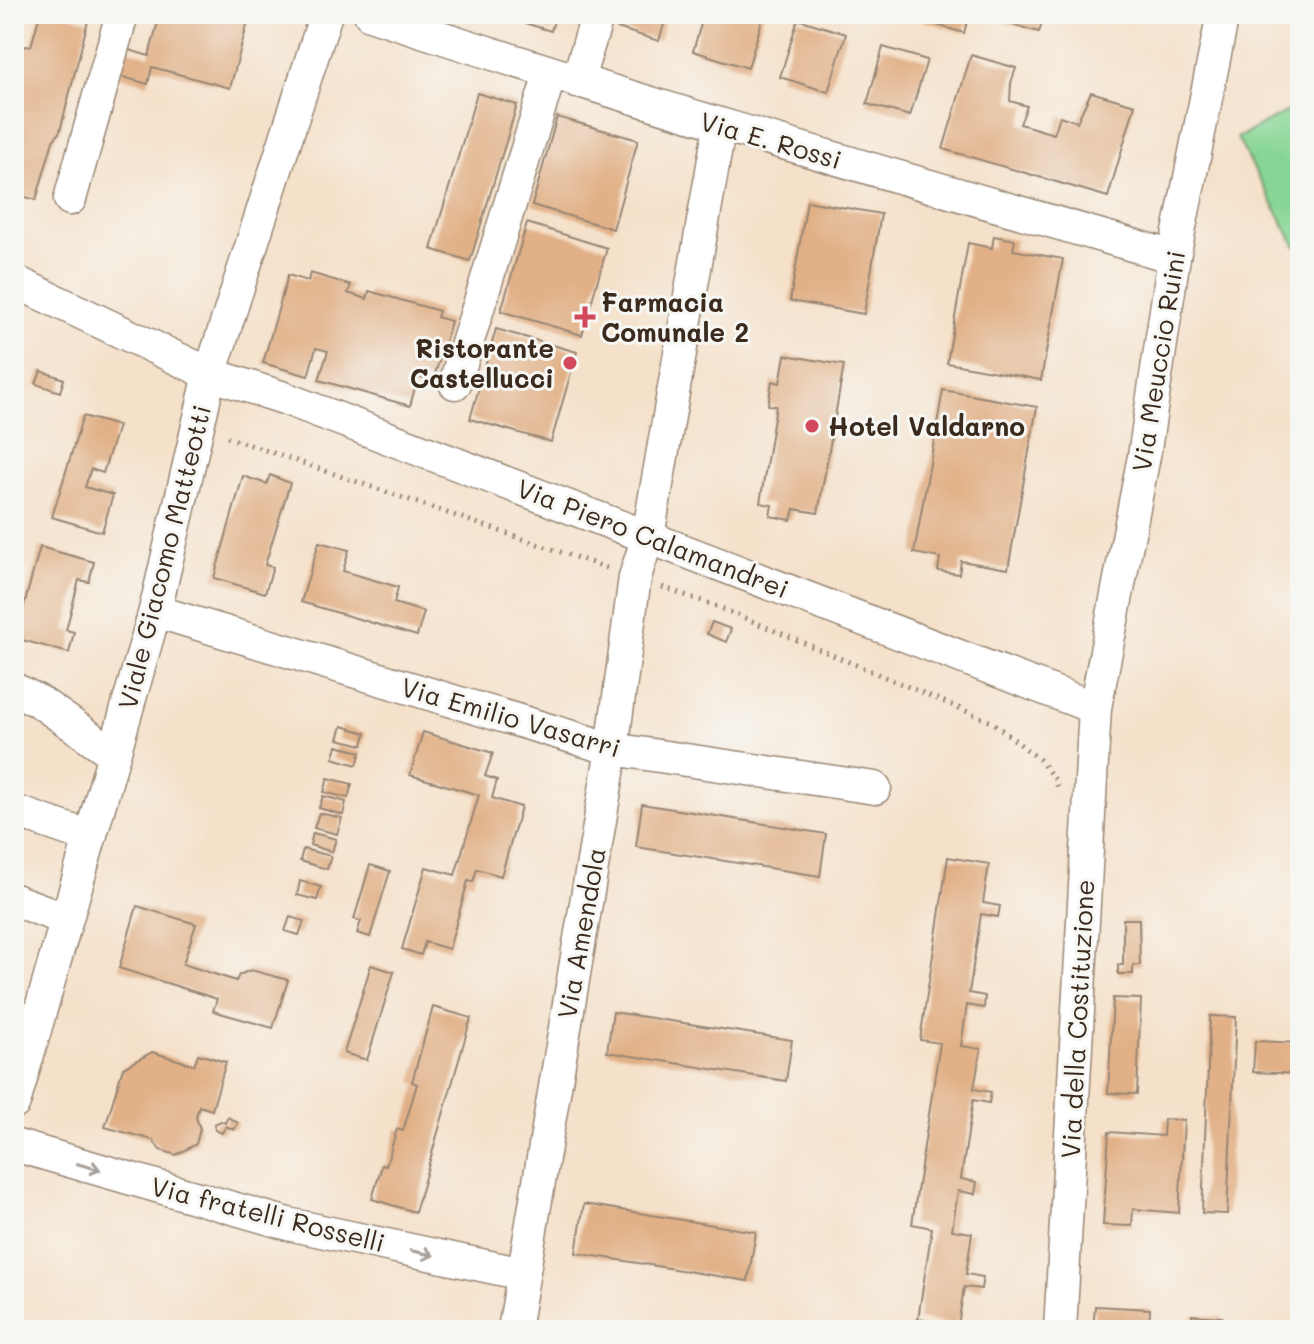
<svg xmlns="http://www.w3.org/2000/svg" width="1314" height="1344" viewBox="0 0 1314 1344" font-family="Mali,sans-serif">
<rect width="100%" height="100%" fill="#f6f6f2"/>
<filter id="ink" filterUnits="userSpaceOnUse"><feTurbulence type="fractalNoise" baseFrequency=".0125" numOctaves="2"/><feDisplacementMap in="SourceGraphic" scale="16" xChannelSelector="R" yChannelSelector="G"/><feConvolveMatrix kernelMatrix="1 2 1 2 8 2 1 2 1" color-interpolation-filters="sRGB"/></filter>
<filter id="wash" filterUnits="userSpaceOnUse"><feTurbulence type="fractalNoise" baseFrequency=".006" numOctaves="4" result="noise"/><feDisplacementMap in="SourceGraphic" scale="32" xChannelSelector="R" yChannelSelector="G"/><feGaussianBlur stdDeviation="1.8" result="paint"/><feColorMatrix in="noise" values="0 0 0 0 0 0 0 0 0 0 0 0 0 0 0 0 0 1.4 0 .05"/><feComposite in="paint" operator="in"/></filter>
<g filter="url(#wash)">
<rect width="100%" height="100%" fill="#f5e1ca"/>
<path fill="#87d695" stroke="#61805a" stroke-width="2" d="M1300,104V254L1237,138Z"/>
<g id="blocks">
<g fill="#e1b086">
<path d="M40,14H65L88,21L60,131L53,141L36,200L14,194V47L31,46Z"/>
<path d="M160,14H250L230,88L152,67L148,84L119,76L126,49L149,56Z"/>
<path d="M506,14H556L551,31L505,17Z"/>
<path d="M618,14H667L659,41L614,27Z"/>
<path d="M704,14H764L748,68L693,51Z"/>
<path d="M915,14H969L964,33L914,18Z"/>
<path d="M986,14H1045L1039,32L985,17Z"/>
<path d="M798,19L846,34L828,92L780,77Z"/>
<path d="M883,47L927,60L910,116L867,104Z"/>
<path d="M971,55L1016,68L1011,83L1010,101L1027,106L1020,124L1054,134L1060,116L1077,122L1091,92L1135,105L1108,197L943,149Z"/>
<path d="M477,93L517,105L470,261L431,249Z"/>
<path d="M557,117L638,140L613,229L532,205Z"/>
<path d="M807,201L881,214L864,314L790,301Z"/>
<path d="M527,223L607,248L582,335L501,311Z"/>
<path d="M994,236L1015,240L1013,250L1063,259L1041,380L947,363L968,243L992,248Z"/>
<path d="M310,273L351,285L348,293L367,299L369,291L439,311L437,317L451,321L433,381L418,377L410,406L319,380L328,351L316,348L308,376L263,363L288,275L308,281Z"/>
<path d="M496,329L577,352L551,442L470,419Z"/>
<path d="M785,355L844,365L818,513L794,509L791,520L770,516L772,505L760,503L776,406L768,405L772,381L780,383Z"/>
<path d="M41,371L64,379L60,392L36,384Z"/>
<path d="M14,380L23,383L15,413H14Z"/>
<path d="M943,390L1037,407L1008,569L961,561L959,574L938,571L940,558L914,553Z"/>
<path d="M83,416L118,426L103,473L91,469L85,487L113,495L102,532L52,517Z"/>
<path d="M270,475L290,483L265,565L273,567L265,593L214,578L243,476L267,484Z"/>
<path d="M319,542L349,550L343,571L398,587L394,603L424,612L417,636L301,602Z"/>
<path d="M40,547L94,562L89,582L79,580L66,630L74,632L69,653L15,638Z"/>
<path d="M712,622L731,629L726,642L707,634Z"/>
<path d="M342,726L366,733L363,745L338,739Z"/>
<path d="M423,732L493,753L485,776L497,780L492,798L521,807L501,876L477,869L473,882L468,881L449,949L425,942L421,955L402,949L426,867L455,875L479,795L410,775Z"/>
<path d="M337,746L361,752L357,765L333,758Z"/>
<path d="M328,778L352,784L348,798L324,792Z"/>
<path d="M323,796L346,802L343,815L319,808Z"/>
<path d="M642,804L826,834L820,876L636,847Z"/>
<path d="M319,813L342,818L337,834L314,828Z"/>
<path d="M313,833L336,839L332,852L310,845Z"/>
<path d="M303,849L331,856L327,869L300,861Z"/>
<path d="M948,857L989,864L983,903L1000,906L998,917L981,914L969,993L985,996L984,1008L967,1005L961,1046L981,1049L974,1089L991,1092L989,1103L973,1100L961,1179L977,1182L975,1194L958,1191L952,1230L972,1233L966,1274L983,1277L981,1289L964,1287L958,1326L918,1319L932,1228L912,1224L940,1043L920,1040Z"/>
<path d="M370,865L390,871L370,937L357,933L361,921L354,919Z"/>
<path d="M300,881L321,887L317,900L297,895Z"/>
<path d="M137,906L196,924L183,964L236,981L239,975L251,970L288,980L273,1028L213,1011L217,999L119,968Z"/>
<path d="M290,917L304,921L299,935L285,931Z"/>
<path d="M1123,919H1139L1140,965H1133V974H1118V965H1123Z"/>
<path d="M371,965L394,972L367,1060L344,1053Z"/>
<path d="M1113,998L1141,999L1137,1094L1108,1093Z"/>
<path d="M433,1007L471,1018L415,1212L372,1199L382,1165L386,1166L397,1129L403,1131L417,1084L412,1082Z"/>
<path d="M613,1012L792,1040L786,1081L607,1052Z"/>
<path d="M1210,1016L1236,1017L1227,1214L1202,1213Z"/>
<path d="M1255,1041L1300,1043V1074L1253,1072Z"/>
<path d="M152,1052L194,1065L198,1054L226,1062L212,1110L199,1106L196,1117L200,1129L196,1144L176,1155L160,1150L153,1140L105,1127L123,1068Z"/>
<path d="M228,1117L238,1123L234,1130L226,1126L222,1133L215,1130L214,1124L221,1121L225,1123Z"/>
<path d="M1164,1119L1184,1120L1179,1213L1133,1209L1132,1226L1103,1225L1109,1132L1163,1136Z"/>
<path d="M584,1204L756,1232L748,1281L576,1253Z"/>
<path d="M1095,1306L1150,1309L1149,1330H1093Z"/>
<path d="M1192,1315L1222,1317L1221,1330H1192Z"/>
</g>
</g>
</g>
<g filter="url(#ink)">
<use href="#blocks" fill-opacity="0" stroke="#988674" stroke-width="2"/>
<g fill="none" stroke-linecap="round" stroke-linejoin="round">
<g stroke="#988674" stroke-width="35">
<g id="minor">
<path d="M370,14C636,102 905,179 1174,257"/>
<path d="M577,82L598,14"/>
<path d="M70,199L122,14"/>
<path d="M14,281L210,374L284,398L1095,708"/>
<path d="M455,383L550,74"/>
<path d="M155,611L612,749L875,788"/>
<path d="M14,689L40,702L114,754"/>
<path d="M14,811L90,837"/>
<path d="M14,900L66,919"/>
<path d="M14,1103L155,611L210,374L326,14"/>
<path d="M14,1145L288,1224L523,1274"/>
<path d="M514,1330L612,749L635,577L648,536L720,125"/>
<path d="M1060,1330L1095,708L1144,456L1174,257L1223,14"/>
</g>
</g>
<g stroke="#988674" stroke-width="5" stroke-dasharray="2 6" stroke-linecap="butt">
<path d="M227,437L607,568"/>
<path d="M662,587L716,606L992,722L1039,759L1056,781L1058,790"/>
</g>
<use href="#minor" stroke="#fff" stroke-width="32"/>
</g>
<defs><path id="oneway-shaft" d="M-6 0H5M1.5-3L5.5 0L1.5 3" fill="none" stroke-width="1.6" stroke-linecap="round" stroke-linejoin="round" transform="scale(2)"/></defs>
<g stroke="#a79f9a">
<use href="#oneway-shaft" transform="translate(89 1167) rotate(16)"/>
<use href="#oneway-shaft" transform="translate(422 1253) rotate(12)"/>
</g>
</g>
<g fill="#d1495b" stroke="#f6f6f2" stroke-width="3">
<path d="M581 305h8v8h8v8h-8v8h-8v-8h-8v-8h8z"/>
<circle cx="570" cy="363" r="8"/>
<circle cx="812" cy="426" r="8"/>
</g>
<g text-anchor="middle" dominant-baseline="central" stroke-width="6" stroke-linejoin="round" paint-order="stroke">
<g font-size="26" fill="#3b2a1e" stroke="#f6f6f2">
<text transform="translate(771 140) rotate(16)">Via E. Rossi</text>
<text transform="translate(1158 361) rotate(-81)">Via Meuccio Ruini</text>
<text transform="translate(653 538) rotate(21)">Via Piero Calamandrei</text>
<text transform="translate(164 557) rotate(-76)">Viale Giacomo Matteotti</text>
<text transform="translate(511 717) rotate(16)">Via Emilio Vasarri</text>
<text transform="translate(581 933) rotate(-80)">Via Amendola</text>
<text transform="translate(1077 1019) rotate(-87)">Via della Costituzione</text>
<text transform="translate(268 1214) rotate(14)">Via fratelli Rosselli</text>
</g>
<g font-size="26" font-weight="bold" fill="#3b2a1e" stroke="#f6f6f2" text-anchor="start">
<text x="601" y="302">Farmacia<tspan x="601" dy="30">Comunale 2</tspan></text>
<text x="554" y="348" text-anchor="end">Ristorante<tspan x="554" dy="30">Castellucci</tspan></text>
<text x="828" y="426">Hotel Valdarno</text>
</g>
</g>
<rect width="1314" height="1344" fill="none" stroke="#f6f6f2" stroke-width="48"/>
</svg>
